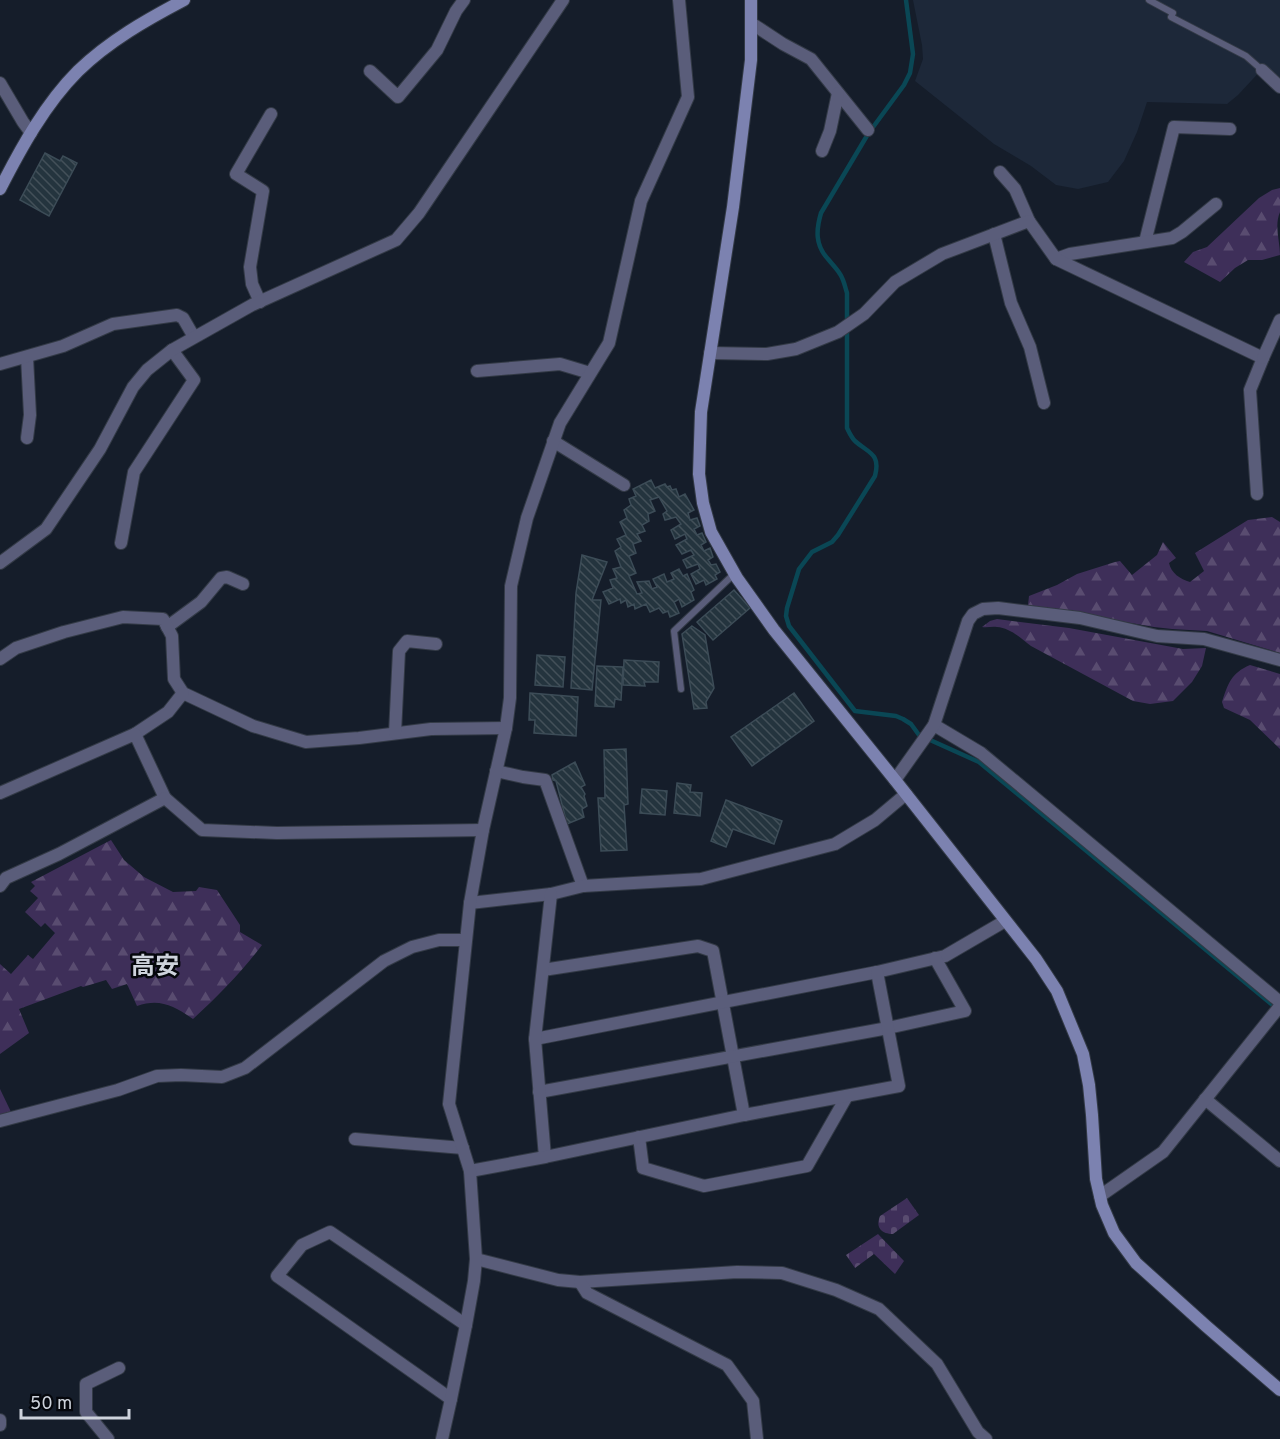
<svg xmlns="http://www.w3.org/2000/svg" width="1280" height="1439" viewBox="0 0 1280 1439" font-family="Overpass,'Noto Sans JP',sans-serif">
<defs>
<pattern id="forest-firs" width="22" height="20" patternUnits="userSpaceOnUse" patternTransform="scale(1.5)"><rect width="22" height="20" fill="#3e2f59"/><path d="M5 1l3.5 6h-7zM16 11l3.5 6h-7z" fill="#594c70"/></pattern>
<pattern id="cemetery-stones" width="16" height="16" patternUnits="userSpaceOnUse" patternTransform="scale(1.5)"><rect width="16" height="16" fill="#3e2f59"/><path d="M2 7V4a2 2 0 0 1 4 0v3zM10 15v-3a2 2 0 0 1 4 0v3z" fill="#594c70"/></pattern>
<pattern id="building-back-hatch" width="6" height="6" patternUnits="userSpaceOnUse" patternTransform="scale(1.5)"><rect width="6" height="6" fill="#24343e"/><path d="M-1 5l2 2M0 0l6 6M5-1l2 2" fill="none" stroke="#435059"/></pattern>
</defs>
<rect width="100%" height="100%" fill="#151d2a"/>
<path fill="#1d2839" d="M913,0H1280V79L1265,66L1238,95L1227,104L1147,102L1137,132L1124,161L1108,182L1078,189L1056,185L1031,166L994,144L915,81L923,59L922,45Z"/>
<g fill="url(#forest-firs)">
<path d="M1280,188V212C1274,226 1280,241 1280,255L1262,260H1248L1235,268L1220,282L1184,262L1193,252L1207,247L1259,198L1272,190Z"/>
<path d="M1272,517L1280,522V653L1207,631L1172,629L1154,627L1028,605L1029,596L1057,585L1077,574L1115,562L1120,561L1132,575L1157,555L1163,542L1176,558L1169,563C1171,573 1180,579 1190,582L1204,571L1195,553L1248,520Z"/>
<path d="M997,619L1069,628L1183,649L1206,648L1202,666L1192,682L1173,701L1150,704L1133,701L1120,694L1031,646C1021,638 1010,628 997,627C992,626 987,628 982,627L990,621Z"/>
<path d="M1250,665L1280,674V749L1250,720L1224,708L1222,702C1228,684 1231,673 1250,665Z"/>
<path d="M111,840L124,860L144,877L173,892L196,891L199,887L217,890L240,925V932L262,945C241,973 219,995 193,1019C174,1006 160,998 137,1006L127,984L112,989L106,980L83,987L81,986L19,1009L29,1033L0,1054V964L11,974L28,955L33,959L55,933L45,923L41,927L25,912L38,898L30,891L35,886L31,882Z"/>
<path d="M0,1089L12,1114L0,1118Z"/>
</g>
<g fill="url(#cemetery-stones)">
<path d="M907,1198L919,1215L893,1234C882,1234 875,1228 880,1216Z"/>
<path d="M878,1234L904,1261L895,1274L874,1254L855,1268L846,1255Z"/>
</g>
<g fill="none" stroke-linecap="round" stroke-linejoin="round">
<path stroke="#0a4755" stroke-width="4.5" d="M906,0L913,54L910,73L904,85L868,134L821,213C816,230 815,245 828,259C832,264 837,269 840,274C844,280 845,287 847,293V428C849,432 851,437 855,441C868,453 881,453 875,476L838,535L832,542L812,552L799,569L787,608L786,616L789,626L855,711L896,716L903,719L911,724L919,735L979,762L1276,1008"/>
</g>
<g fill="url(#building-back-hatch)" stroke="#3c4c57" stroke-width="1.5">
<path d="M45,153L60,161L63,156L77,163L49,216L20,200Z"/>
<path d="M651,480L655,488L665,484L667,487L670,486L672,490L676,489L679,497L685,494L694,510L688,513L690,520L697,518L700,526L694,529L697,535L702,533L706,542L701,545L704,551L710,548L713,557L708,560L711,565L716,564L720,572L715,575L717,579L706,585L704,580L696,584L691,574L700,569L698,564L687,568L683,560L694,555L691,550L682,554L676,545L687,539L685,534L675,539L671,530L681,524L676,517L665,520L663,514L667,511L659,497L650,500L655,511L648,514L649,521L642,525L645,531L637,534L641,541L633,544L636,553L629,556L636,573L629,576L637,594L642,593L637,582L649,581L652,589L657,587L653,579L664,574L667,582L674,579L671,573L679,569L683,576L687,574L694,590L691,592L694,600L682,607L679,599L674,602L679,613L670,617L668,611L663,613L659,608L650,612L646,604L635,609L634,604L628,607L626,600L621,603L620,599L609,604L603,592L613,588L610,580L617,578L613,569L621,567L615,551L621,547L617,539L626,535L620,522L627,518L624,510L631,505L629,499L636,496L633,489Z"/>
<path d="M582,555L607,562L592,600H601L592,690L571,688L576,593Z"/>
<path d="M734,590L750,608L713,640L697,622Z"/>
<path d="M692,626L705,635L714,688L706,702L707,708L694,709L682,634Z"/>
<path d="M537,655L565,657L563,687L535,685Z"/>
<path d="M624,660L659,662L658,682H644L645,686L623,685Z"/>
<path d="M597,666L623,667L621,700L615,699L614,707L595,706Z"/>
<path d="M530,693L578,697L576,736L534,733L535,720H529Z"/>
<path d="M794,693L814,721L752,766L731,737Z"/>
<path d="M626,749L628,804L624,805L627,850L601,851L598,798H605L604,750Z"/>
<path d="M575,762L585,785L581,787L585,794L584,796L587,806L582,809L584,817L567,824L556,781L553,780L552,775Z"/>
<path d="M677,783L691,785L690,792L702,793L700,816L674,813Z"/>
<path d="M642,789L667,791L665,815L640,813Z"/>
<path d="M726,800L782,821L774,844L733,829L726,847L711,841Z"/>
</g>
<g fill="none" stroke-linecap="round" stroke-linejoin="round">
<g stroke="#333a46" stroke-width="8">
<g id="lane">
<path d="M1149,0L1173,13L1171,17L1246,56L1262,70"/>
<path d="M681,689L674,631L734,574"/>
</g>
</g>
<g stroke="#333a46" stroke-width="14">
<g id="street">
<path d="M751,23L783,44L811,59L868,130"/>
<path d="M1262,70L1280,87"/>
<path d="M370,71L398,97L437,50L456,11L464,0"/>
<path d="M0,83L23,122L31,133"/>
<path d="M822,151L830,131L838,93"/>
<path d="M1000,172L1015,189L1029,221"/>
<path d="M994,234L1011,303L1030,347L1044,403"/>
<path d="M1145,242L1174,127L1230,129"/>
<path d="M1056,259L1070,254L1172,238L1182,232L1216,204"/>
<path d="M260,302L252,284L250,267L263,191L236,174L271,114"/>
<path d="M710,353L767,354L796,349L838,332L864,314L895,282L942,254L1029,221L1056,259L1263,358L1250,390L1257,494"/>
<path d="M27,357L30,415L27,438"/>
<path d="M1263,358L1280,320"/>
<path d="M0,364L63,346L113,324L177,315L183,318L194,337"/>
<path d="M477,371L560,364L590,373"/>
<path d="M553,441L624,485"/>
<path d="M121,543L134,472L194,380L172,350"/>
<path d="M0,563L46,529L100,449L133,387L147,370L172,350L252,305L396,240L419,213L563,0"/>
<path d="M167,627L201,602L221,578L227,577L243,584"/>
<path d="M0,659L16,648L64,632L123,617L163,619L172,636L174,679L183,693L253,726L306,742L359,738L431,729L506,728"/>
<path d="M934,725L981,753L1280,1002"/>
<path d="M395,733L399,651L407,641L436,644"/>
<path d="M135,734L168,712L183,693"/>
<path d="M496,771L523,777L545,780L583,886"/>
<path d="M895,780L934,725L968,621L973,614L983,609L998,608L1080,618L1157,636L1204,639L1280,660"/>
<path d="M0,793L135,734L165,798L59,854L6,878L0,886"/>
<path d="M165,798L202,830L277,833L483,830"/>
<path d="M470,903L551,894L583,886L701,879L835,844L875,820L906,794"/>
<path d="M543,970L698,946L713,951L744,1115"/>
<path d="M535,1039L877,972L945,956L1005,921"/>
<path d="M539,1092L888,1028L965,1011L935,958"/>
<path d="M1205,1099L1280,1161"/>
<path d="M0,1121L118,1090L157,1076L181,1075L222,1077L245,1068L384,961L412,947L439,940H465"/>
<path d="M639,1137L643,1168L704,1186L807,1166L847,1096"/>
<path d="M355,1139L463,1148"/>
<path d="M545,1157L535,1039L551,894"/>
<path d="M470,1171L545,1157L744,1115L899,1086L877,972"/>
<path d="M1100,1196L1163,1152L1280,1006"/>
<path d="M476,1259L558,1280L580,1282L737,1272L782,1273L836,1290L879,1309L937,1364L978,1432L986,1439"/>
<path d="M580,1282L587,1293L727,1365L753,1401L757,1439"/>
<path d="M451,1399L277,1276L302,1245L330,1232L466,1325"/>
<path d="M0,1420V1425"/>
<path d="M108,1439L86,1412V1384L119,1368"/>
<path d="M442,1439L451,1399L466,1325L474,1281L476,1259L470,1171L449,1104L470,903L483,830L506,728L510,698L511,586L527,518L560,423L609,343L641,201L688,97L679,0"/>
</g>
</g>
<g stroke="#333a46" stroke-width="14">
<g id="secondary">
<path d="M751,0V60L733,207L701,412L699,474L703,503L711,532L737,578L774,630L895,780L1036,959L1057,991L1083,1054L1089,1085L1092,1115L1096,1179L1102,1205L1114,1233L1136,1263L1206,1326L1280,1390"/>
<path d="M0,189C21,148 45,104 78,71C109,41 146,20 184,0"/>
</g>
</g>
<use href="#lane" stroke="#5a5d7a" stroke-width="6"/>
<use href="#street" stroke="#5a5d7a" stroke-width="12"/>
<use href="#secondary" stroke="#7c82b0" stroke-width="12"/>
</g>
<g text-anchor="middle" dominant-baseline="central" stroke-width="5" stroke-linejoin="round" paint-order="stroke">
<g font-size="24" font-weight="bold" fill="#ced3dc" stroke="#05070c">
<text x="155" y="968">高安</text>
</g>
</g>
<path d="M21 1409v9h108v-9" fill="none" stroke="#ced3dc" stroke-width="3"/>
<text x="30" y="1409" font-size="18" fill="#ced3dc" stroke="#05070c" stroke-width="4.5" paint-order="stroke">50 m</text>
</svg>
